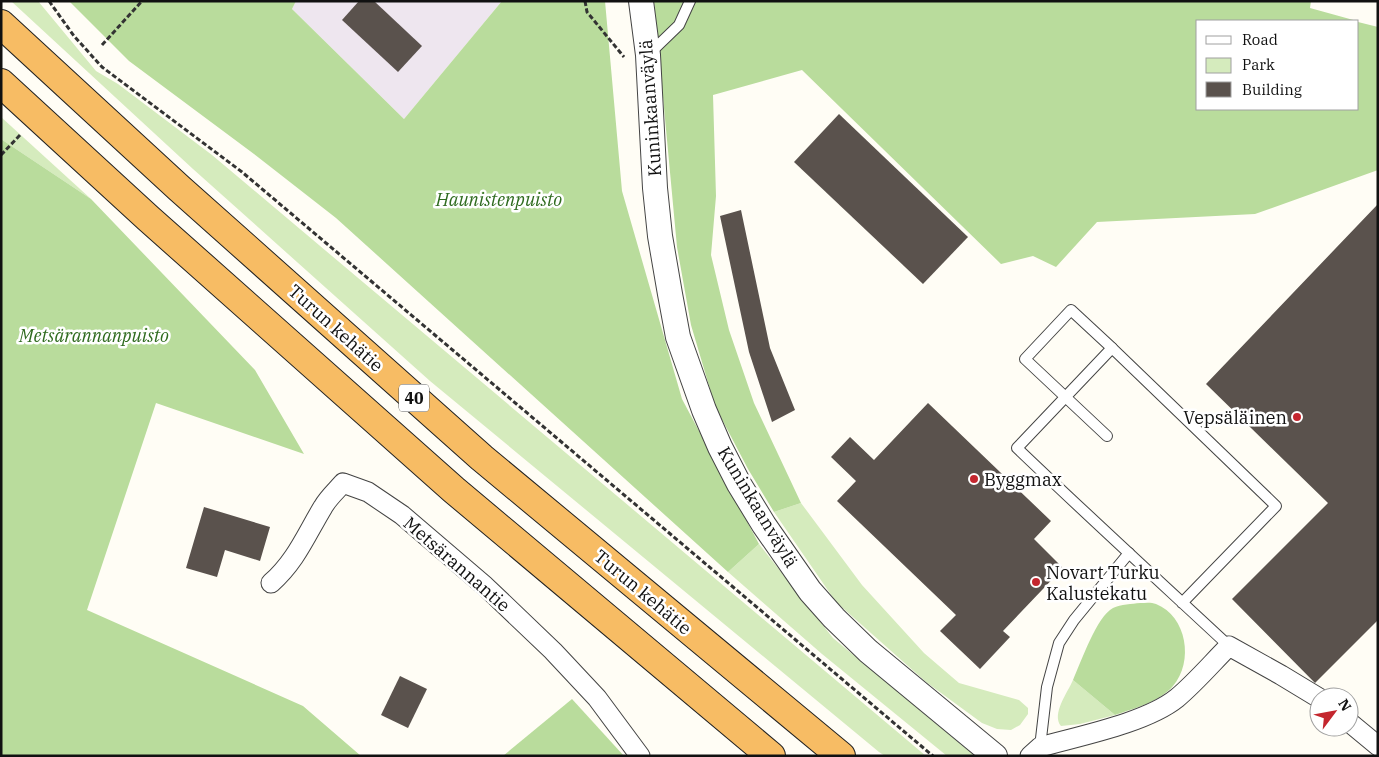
<svg xmlns="http://www.w3.org/2000/svg" width="1379" height="757" viewBox="0 0 1379 757" font-family="'IBM Plex Serif',serif">
<rect width="100%" height="100%" fill="#fffdf5"/>
<path fill="#eee6ef" d="M296,1H502L404,119L292,9Z"/>
<g fill="#d5ebbd">
<path d="M11,1H38L96,71L118,84L212,155L926,756H885L879,752L430,381L193,169Z"/>
<path d="M1,117L91,199L1,139Z"/>
<path d="M801,503L862,585L924,653L959,683L1019,700L1028,708V714L1020,725L1011,730L997,729L982,723L926,682L836,602L774,512Z"/>
<path d="M759,544L833,638L975,756H947L822,654L728,572Z"/>
<path d="M1073,680L1115,715L1080,724L1061,726C1051,714 1068,692 1073,680Z"/>
</g>
<g fill="#b9dc9c">
<path d="M69,1H296L292,9L404,119L502,1H605L622,191L682,399L759,544L728,572L336,218L254,154L129,61Z"/>
<path d="M654,1H1311L1310,8L1357,21H1198V109H1358V22L1378,27V170L1255,214L1097,222L1056,267L1033,256L1001,264L802,70L713,95L716,196L711,255L729,330L754,403L801,503L774,512L748,469L715,406L691,325L677,247Z"/>
<path d="M1,139L91,199L255,370L304,454L156,403L87,610L303,706L361,756H1Z"/>
<path d="M1140,603C1145,603 1151,602 1156,604C1187,616 1194,662 1173,686C1159,702 1135,708 1115,715L1073,680C1081,662 1097,616 1113,608C1121,604 1132,604 1140,603Z"/>
<path d="M572,699L624,756H503Z"/>
</g>
<g fill="#5a524d">
<path d="M359,1H374L422,46L398,72L342,20Z"/>
<path d="M839,114L968,237L923,284L794,162Z"/>
<path d="M1378,204V620L1315,683L1232,599L1328,503L1206,384Z"/>
<path d="M741,210L770,348L795,410L772,422L749,352L720,216Z"/>
<path d="M928,403L1051,521L1034,539L1063,568L1003,631L1010,637L980,669L940,631L956,615L837,501L856,481L831,457L850,437L874,460Z"/>
<path d="M204,507L270,527L260,561L225,550L217,577L186,568Z"/>
<path d="M400,676L427,689L408,728L381,715Z"/>
</g>
<g fill="none" stroke-linecap="round" stroke-linejoin="round">
<g stroke="#444" stroke-width="12">
<g id="service">
<path d="M649,54L679,25L690,1"/>
<path d="M1107,436L1025,359L1071,310L1112,348"/>
<path d="M1182,603L1276,506L1112,348L1017,448C1087,515 1158,580 1229,646"/>
<path d="M1040,747L1047,687L1059,643L1074,620L1129,553"/>
</g>
</g>
<g stroke="#444" stroke-width="21">
<g id="minor">
<path d="M271,583C296,561 306,535 323,507C328,498 336,491 343,483L368,492L402,515L485,586L553,651L597,698L640,756"/>
<path d="M1349,722L1378,746"/>
<path d="M1030,756L1040,747C1079,736 1146,723 1177,698C1196,682 1212,663 1229,646L1281,675L1319,698"/>
</g>
</g>
<g stroke="#444" stroke-width="26">
<path id="tertiary" d="M641,1L648,55L655,188L660,236L670,294L678,337L704,410L720,447L739,484L764,525L810,591L834,618L868,651L995,756"/>
</g>
<g stroke="#222" stroke-width="30">
<g id="trunk">
<path d="M1,24L179,188L482,458L841,756"/>
<path d="M1,83L148,218L454,490L771,756"/>
</g>
</g>
<g stroke="#333" stroke-width="3" stroke-dasharray="5 2.5" stroke-linecap="butt">
<path d="M49,1L74,36L102,67L242,172L933,756"/>
<path d="M585,1L587,12L624,57"/>
<path d="M102,45L142,1"/>
<path d="M1,155L21,134"/>
</g>
<use href="#service" stroke="#fff" stroke-width="10"/>
<use href="#minor" stroke="#fff" stroke-width="19"/>
<use href="#tertiary" stroke="#fff" stroke-width="24"/>
<use href="#trunk" stroke="#f7bc64" stroke-width="28"/>
</g>
<g fill="#c4262e" stroke="#fff" stroke-width="2">
<circle cx="1297" cy="417" r="5"/>
<circle cx="974" cy="479" r="5"/>
<circle cx="1036" cy="582" r="5"/>
</g>
<g text-anchor="middle" dominant-baseline="central" stroke-width="5" stroke-linejoin="round" paint-order="stroke">
<rect fill="#fff" stroke="#585858" stroke-width="1" x="399" y="384.5" width="30" height="27" rx="4"/>
<g font-size="16" font-weight="bold" fill="#111">
<text x="414" y="398">40</text>
</g>
<g font-size="18" fill="#111" stroke="#fff">
<text transform="translate(650 108) rotate(-94)">Kuninkaanväylä</text>
<text transform="translate(336 328) rotate(42)">Turun kehätie</text>
<text transform="translate(758 507) rotate(59)">Kuninkaanväylä</text>
<text transform="translate(457 564) rotate(41)">Metsärannantie</text>
<text transform="translate(643 592) rotate(40)">Turun kehätie</text>
</g>
<g font-size="18" font-style="italic" fill="#2f6b1f" stroke="#fff">
<text x="499" y="199">Haunistenpuisto</text>
<text x="94" y="335">Metsärannanpuisto</text>
</g>
<g font-size="18" fill="#111" stroke="#fff" text-anchor="start">
<text x="1287" y="417" text-anchor="end">Vepsäläinen</text>
<text x="984" y="479">Byggmax</text>
<text x="1046" y="572">Novart Turku<tspan x="1046" dy="21">Kalustekatu</tspan></text>
</g>
</g>
<rect width="1379" height="757" fill="none" stroke="#111111" stroke-width="5"/>
<rect x="1196" y="20" width="162" height="90" fill="#ffffff" stroke="#a0a0a0"/>
<rect x="1206" y="36" width="25" height="8" fill="#ffffff" stroke="#a0a0a0"/>
<text x="1242" y="45" font-size="15" fill="#111111">Road</text>
<rect x="1206" y="58" width="25" height="15" fill="#d5ebbd" stroke="#a0a0a0"/>
<text x="1242" y="70" font-size="15" fill="#111111">Park</text>
<rect x="1206" y="82" width="25" height="15" fill="#5a524d" stroke="#a0a0a0"/>
<text x="1242" y="95" font-size="15" fill="#111111">Building</text>
<g transform="translate(1334 712) rotate(58)"><circle r="24" fill="#ffffff" stroke="#a0a0a0"/>
<path d="M0-4L9 19L0 12L-9 19Z" fill="#c4262e"/>
<text y="-8" font-size="14" font-weight="bold" text-anchor="middle" fill="#111111">N</text>
</g>
</svg>
